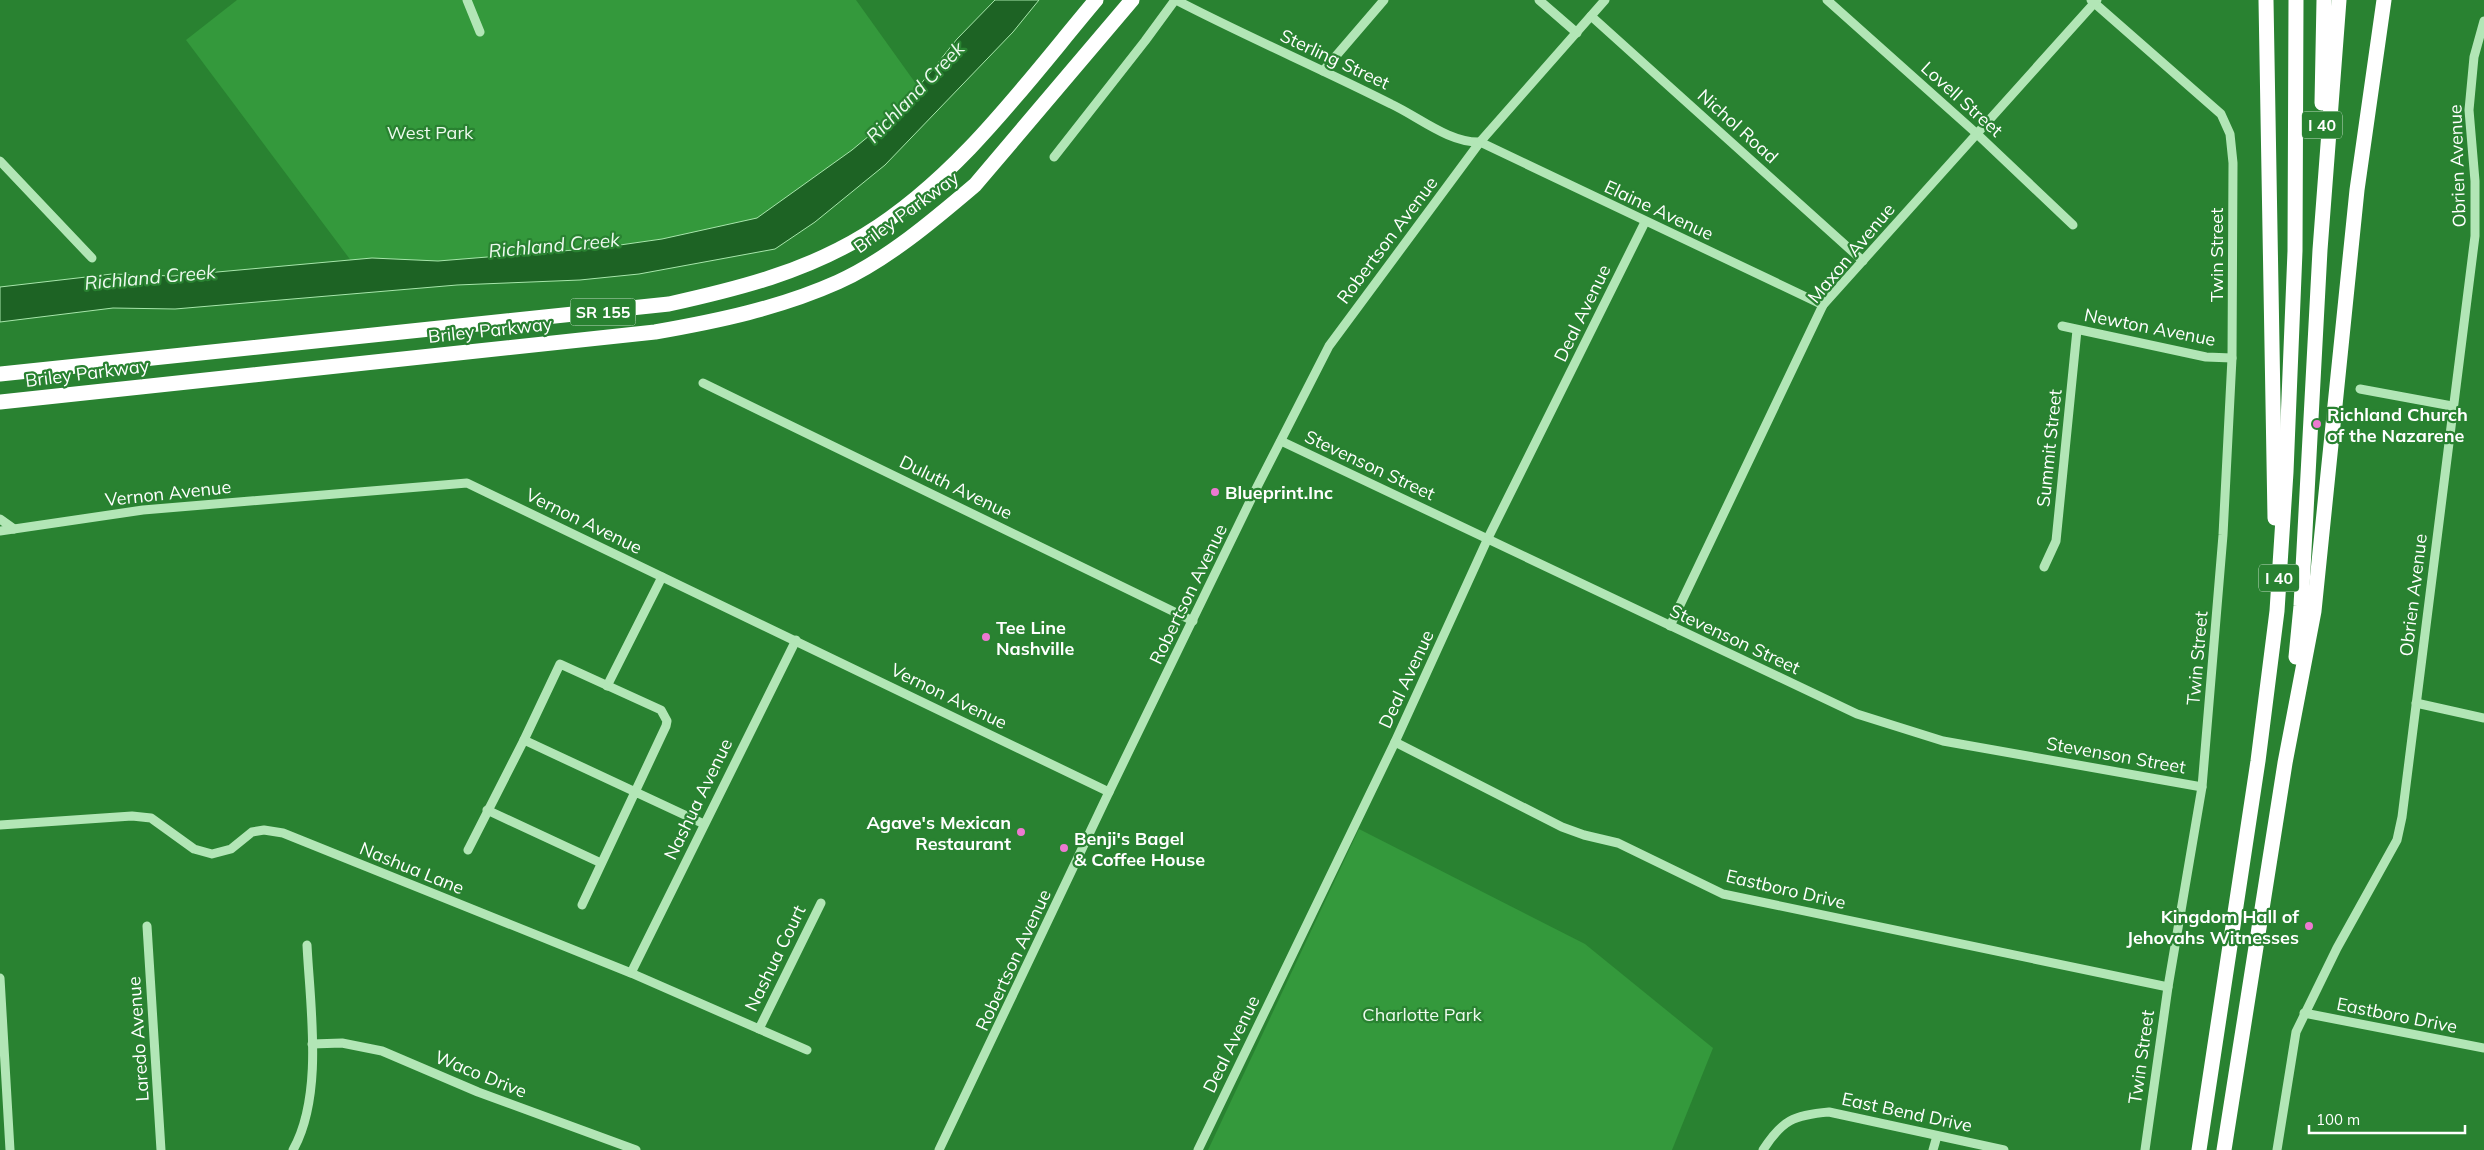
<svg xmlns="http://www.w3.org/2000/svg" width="2484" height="1150" viewBox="0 0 2484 1150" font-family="Mulish,sans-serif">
<rect width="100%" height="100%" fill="#298231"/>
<g fill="#34993c">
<path d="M237,0H856L924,95L750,229L614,258L355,266L186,40Z"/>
<path d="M1359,829L1585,944L1713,1048L1672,1150H1208Z"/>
</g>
<path fill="#1d6324" stroke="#a7e6ab" d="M995,0H1039L1013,32L885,165L815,222L775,249L639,274L580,280L457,285L175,309L113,308L0,322V287L112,274L173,276L372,258L438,261L599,248L662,239L757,218L852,150L899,111L957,39Z"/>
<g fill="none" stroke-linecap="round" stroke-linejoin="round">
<g stroke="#b2e6b6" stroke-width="9">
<path d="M467,0L480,32"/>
<path d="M1176,0C1247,37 1320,68 1391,104C1419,117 1449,143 1480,142L1823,305"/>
<path d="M1539,0L1577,33"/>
<path d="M1827,0L1976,133L2073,225"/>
<path d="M2091,0L2221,114L2230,134L2233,163L2232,358L2223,535L2202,787L2168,987L2145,1150"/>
<path d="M1591,16L1863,261"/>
<path d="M1323,71L1384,0"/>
<path d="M1054,157L1145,41L1175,0"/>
<path d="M0,161L92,258"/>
<path d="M2062,326L2206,357L2232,358"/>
<path d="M703,383L1193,621"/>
<path d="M2360,389L2452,406"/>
<path d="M1281,441L1857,714L1943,741L2202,787"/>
<path d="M0,519L14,529"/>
<path d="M0,531L143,510L467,483L1109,792"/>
<path d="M2044,567L2056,541L2077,330"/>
<path d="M1670,626L1823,305L2097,0"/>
<path d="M607,686L662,577"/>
<path d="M2416,703L2484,718"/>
<path d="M1395,742L1562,827L1584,835L1618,843L1723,894L2168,987"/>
<path d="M487,810L601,863"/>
<path d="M0,825L132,816L151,818L194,849L212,854L231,849L252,832L264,830L283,833L631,973L807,1050"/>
<path d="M468,850L524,740"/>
<path d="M582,905L666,726L667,721L661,710L560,664L524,740L704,824"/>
<path d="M147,926L161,1150"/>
<path d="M631,973L796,640"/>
<path d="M0,978L10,1150"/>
<path d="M2304,1013L2484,1048"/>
<path d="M759,1029L821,903"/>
<path d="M312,1044L342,1043L382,1051L478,1092L636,1150"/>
<path d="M293,1150C324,1095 310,1006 307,945"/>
<path d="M939,1150L1109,792L1257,487L1329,346L1480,142L1605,0"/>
<path d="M1198,1150L1395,742L1488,538L1645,222"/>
<path d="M1763,1150C1782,1120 1794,1115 1829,1112L2004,1150"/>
<path d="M1933,1150L1937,1136"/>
<path d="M2277,1150L2296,1032L2337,948L2397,840L2402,817L2475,236V181L2469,110L2474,57L2484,21"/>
</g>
<g stroke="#fff" stroke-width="15">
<path d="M2266,0L2275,518"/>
<path d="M2322,103L2324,0"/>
<path d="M0,374L669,304C737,289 805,272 865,235C959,177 1026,83 1096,0"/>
<path d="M0,402L655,332C718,321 780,308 838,282C887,260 935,219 975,185L1132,0"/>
<path d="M2296,657L2301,606L2320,250L2339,0"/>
<path d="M2199,1150L2258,761L2277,611L2286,472L2295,251L2296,0"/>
<path d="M2224,1150L2285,763L2314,611L2357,190L2384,0"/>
</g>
</g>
<g fill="#ed79d1" stroke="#298231" stroke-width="2">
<circle cx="2317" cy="424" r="5"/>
<circle cx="1215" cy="492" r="5"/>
<circle cx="986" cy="637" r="5"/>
<circle cx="1021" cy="832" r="5"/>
<circle cx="1064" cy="848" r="5"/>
<circle cx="2309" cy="926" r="5"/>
</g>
<g text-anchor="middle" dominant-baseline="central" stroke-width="4.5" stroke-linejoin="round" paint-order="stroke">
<g fill="#298231" stroke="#bfdac1" stroke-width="1">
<rect x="2302" y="111.5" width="40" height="27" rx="4"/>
<rect x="570.5" y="298.5" width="65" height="27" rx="4"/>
<rect x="2259" y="564.5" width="40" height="27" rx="4"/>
</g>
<g font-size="16" font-weight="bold" fill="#fff">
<text x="2322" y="125">I 40</text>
<text x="603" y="312">SR 155</text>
<text x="2279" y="578">I 40</text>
</g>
<g font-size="18" fill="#fff" stroke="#298231">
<text transform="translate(1335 59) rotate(25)">Sterling Street</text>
<text transform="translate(1962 99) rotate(42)">Lovell Street</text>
<text transform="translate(1738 126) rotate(42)">Nichol Road</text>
<text transform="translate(2457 166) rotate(-92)">Obrien Avenue</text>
<text transform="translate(1659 210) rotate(25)">Elaine Avenue</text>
<text transform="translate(906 212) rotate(-36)">Briley Parkway</text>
<text transform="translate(1387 240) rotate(-53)">Robertson Avenue</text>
<text transform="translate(1851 253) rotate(-50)">Maxon Avenue</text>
<text transform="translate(2216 255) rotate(-90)">Twin Street</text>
<text transform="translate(1582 313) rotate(-64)">Deal Avenue</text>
<text transform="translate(2150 327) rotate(11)">Newton Avenue</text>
<text transform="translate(490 330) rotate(-6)">Briley Parkway</text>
<text transform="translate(87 373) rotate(-7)">Briley Parkway</text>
<text transform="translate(2049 448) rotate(-84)">Summit Street</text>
<text transform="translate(1370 465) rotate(25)">Stevenson Street</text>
<text transform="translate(956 487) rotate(26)">Duluth Avenue</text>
<text transform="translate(168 493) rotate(-6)">Vernon Avenue</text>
<text transform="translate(584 521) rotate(26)">Vernon Avenue</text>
<text transform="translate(1188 594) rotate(-64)">Robertson Avenue</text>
<text transform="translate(2413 595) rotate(-83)">Obrien Avenue</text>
<text transform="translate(1735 639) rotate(25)">Stevenson Street</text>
<text transform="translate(2197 658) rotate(-85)">Twin Street</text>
<text transform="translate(1406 679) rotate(-65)">Deal Avenue</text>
<text transform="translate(949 696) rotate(26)">Vernon Avenue</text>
<text transform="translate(2116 755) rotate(10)">Stevenson Street</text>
<text transform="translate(698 799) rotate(-64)">Nashua Avenue</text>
<text transform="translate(412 868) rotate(22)">Nashua Lane</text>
<text transform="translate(1786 889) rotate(13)">Eastboro Drive</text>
<text transform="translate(775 958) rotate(-64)">Nashua Court</text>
<text transform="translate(1013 960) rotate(-65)">Robertson Avenue</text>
<text transform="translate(2397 1015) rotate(11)">Eastboro Drive</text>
<text transform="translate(138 1039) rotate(-94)">Laredo Avenue</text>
<text transform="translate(1231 1044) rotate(-64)">Deal Avenue</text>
<text transform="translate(2141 1057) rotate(-82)">Twin Street</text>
<text transform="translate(481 1074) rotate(22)">Waco Drive</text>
<text transform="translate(1907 1112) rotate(12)">East Bend Drive</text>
</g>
<g font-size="18" fill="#eefbef" stroke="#298231">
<text x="430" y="132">West Park</text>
<text x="1422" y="1014">Charlotte Park</text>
</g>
<g font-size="18" font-weight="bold" fill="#fff" stroke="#298231" text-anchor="start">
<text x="2327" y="414">Richland Church<tspan x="2327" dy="21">of the Nazarene</tspan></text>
<text x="1225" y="492">Blueprint.Inc</text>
<text x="996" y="627">Tee Line<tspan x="996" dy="21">Nashville</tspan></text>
<text x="1011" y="822" text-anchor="end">Agave's Mexican<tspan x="1011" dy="21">Restaurant</tspan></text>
<text x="1074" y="838">Benji's Bagel<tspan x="1074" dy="21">&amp; Coffee House</tspan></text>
<text x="2299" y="916" text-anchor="end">Kingdom Hall of<tspan x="2299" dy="21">Jehovahs Witnesses</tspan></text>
</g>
<g font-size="19" font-style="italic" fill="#eefaf0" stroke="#298231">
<text transform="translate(915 92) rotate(-46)">Richland Creek</text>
<text transform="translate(554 245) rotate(-5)">Richland Creek</text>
<text transform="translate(150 277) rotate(-5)">Richland Creek</text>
</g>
</g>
<path d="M2309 1125v8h156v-8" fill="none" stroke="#ffffff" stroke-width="2.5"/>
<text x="2316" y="1125" font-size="15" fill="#ffffff" stroke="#298231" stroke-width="4" paint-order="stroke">100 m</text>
</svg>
